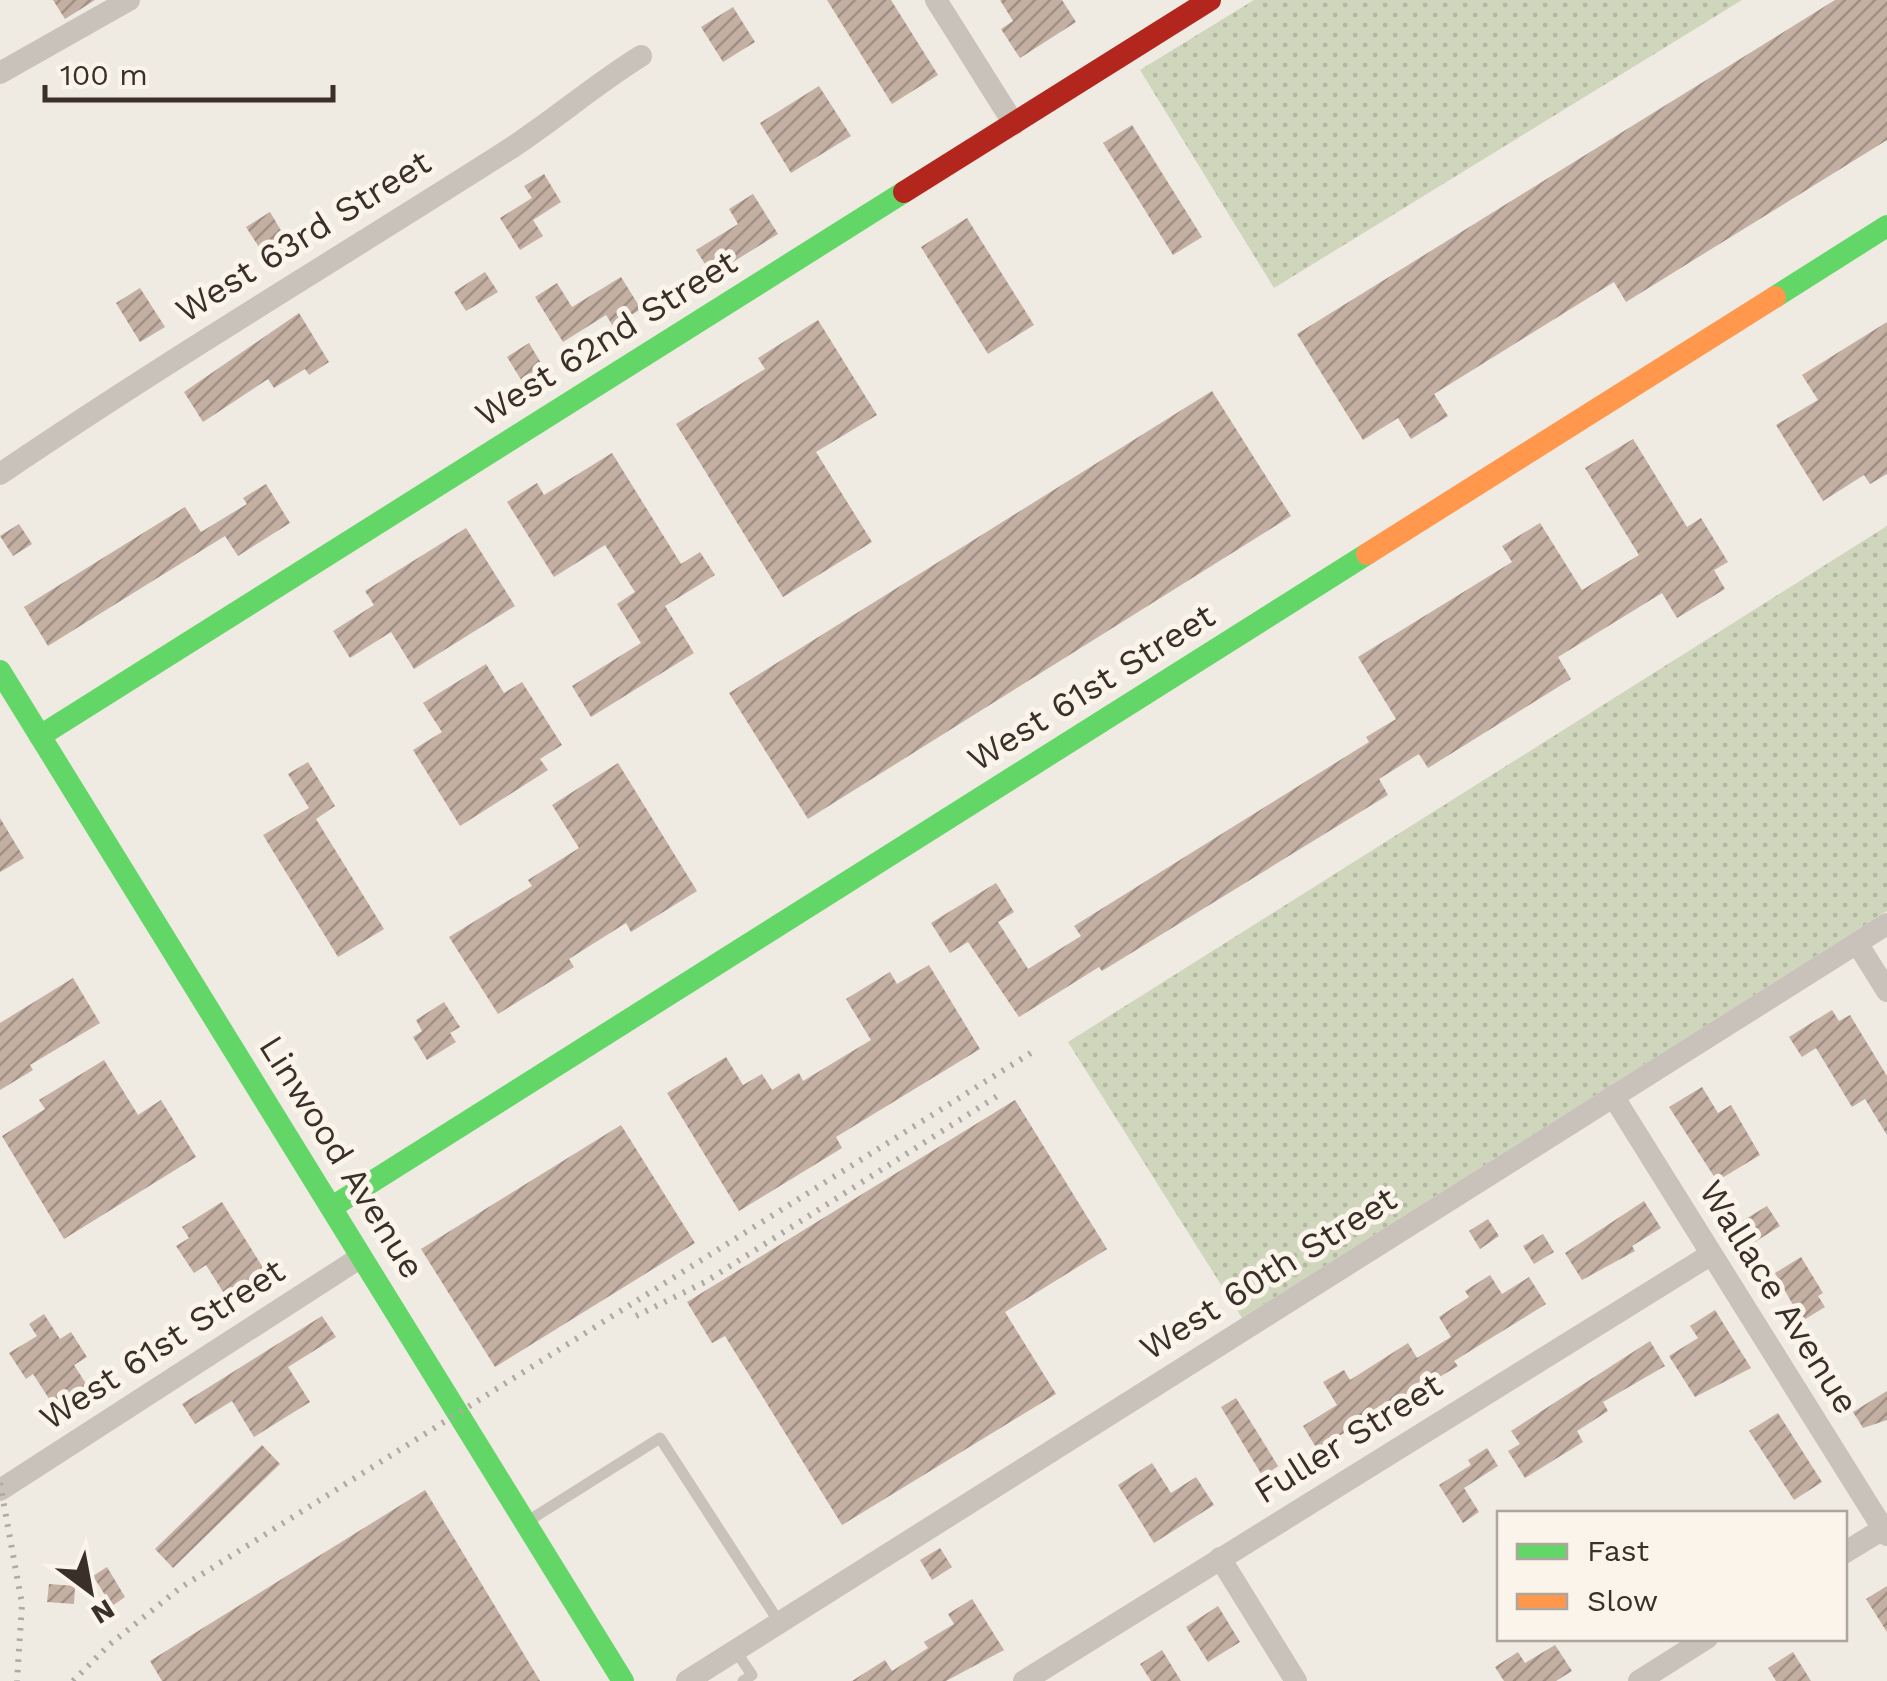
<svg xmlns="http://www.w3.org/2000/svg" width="1887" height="1681" viewBox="0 0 1887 1681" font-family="'Work Sans',sans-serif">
<defs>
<pattern id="grass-dots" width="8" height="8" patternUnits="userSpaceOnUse" patternTransform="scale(2.5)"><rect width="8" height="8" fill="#cfd6bc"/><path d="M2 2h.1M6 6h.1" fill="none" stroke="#b2b8a2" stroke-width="1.8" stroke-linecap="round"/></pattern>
<pattern id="building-hatch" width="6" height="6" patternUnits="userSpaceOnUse" patternTransform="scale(2.5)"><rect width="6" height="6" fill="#c4afa3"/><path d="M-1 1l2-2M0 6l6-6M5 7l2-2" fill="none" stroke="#a08f85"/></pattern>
</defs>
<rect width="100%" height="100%" fill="#efeae2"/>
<g fill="url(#grass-dots)">
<path d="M1254,0H1742L1274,288L1140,70Z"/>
<path d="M1887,526V911L1242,1318L1068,1042Z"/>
</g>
<g fill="url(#building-hatch)">
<path d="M53,0H95L65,19Z"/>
<path d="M827,0H891L938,75L892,104Z"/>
<path d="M1000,0H1062L1076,22L1020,58L1001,29L1013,21Z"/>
<path d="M1835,0H1887V140L1626,302L1614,282L1434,394L1448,416L1411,439L1398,418L1363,440L1297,334Z"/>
<path d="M733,7L755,42L723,62L701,27Z"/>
<path d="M819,86L851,136L791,173L760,123Z"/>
<path d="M1132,125L1202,237L1173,255L1103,143Z"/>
<path d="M544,174L561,202L533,220L543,236L520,250L500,218L532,198L524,186Z"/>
<path d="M753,194L778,234L712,275L696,250L738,224L729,209Z"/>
<path d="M270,212L289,244L266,258L246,227Z"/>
<path d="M967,218L1034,325L988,354L921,247Z"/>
<path d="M485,272L498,292L466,311L454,292Z"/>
<path d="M621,277L641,309L613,326L606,315L563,342L535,297L557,283L572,307Z"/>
<path d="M140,288L165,327L140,342L116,303Z"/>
<path d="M299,313L329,362L309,375L305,369L274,388L268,379L203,422L184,392Z"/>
<path d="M818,320L877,415L816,452L872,542L783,597L676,424L765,369L758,358Z"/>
<path d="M1887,322V474L1870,484L1864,475L1823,501L1776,425L1818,400L1802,375Z"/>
<path d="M529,343L550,378L528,391L507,357Z"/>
<path d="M1212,391L1291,516L808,819L729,693Z"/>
<path d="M1633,439L1687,527L1701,518L1728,562L1714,570L1725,589L1677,618L1662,593L1558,657L1571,679L1428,768L1419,754L1379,779L1388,795L1102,971L1099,967L1019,1017L968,942L950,953L931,923L996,883L1014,912L998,922L1028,969L1081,936L1074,926L1369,742L1366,737L1396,719L1358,657L1512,562L1502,546L1540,523L1582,590L1639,555L1585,468Z"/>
<path d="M612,453L681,564L700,552L715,575L665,606L694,653L591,717L572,686L641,643L617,604L635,592L605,545L554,577L507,502L537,483L544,495Z"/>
<path d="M266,484L290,523L238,556L225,536L48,646L24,607L185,507L201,532L247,504L243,498Z"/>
<path d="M19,524L32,544L13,556L0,536Z"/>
<path d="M466,528L515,606L414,669L391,632L350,658L333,631L374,605L365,591Z"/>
<path d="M486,664L504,693L522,682L562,745L540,759L548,770L460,826L413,750L442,732L423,703Z"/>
<path d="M308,762L335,806L316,819L384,929L338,957L263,835L309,808L288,774Z"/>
<path d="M618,763L697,891L631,932L626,923L569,959L574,967L498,1014L449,937L532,886L528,880L579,848L552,805Z"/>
<path d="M0,818L24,858L0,872Z"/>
<path d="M929,965L980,1049L836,1137L842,1148L739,1211L667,1093L726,1057L743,1085L762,1074L772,1090L799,1073L803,1081L871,1040L846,999L890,972L897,984Z"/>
<path d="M73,978L100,1023L30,1065L33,1070L0,1090V1023Z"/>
<path d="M444,1002L460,1027L450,1033L456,1042L427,1060L413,1037L422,1031L416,1020Z"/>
<path d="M1832,1010L1839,1021L1850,1015L1887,1076V1135L1865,1099L1852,1107L1816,1048L1802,1057L1789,1037Z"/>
<path d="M104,1060L138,1115L161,1100L196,1157L64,1239L2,1136L45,1109L39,1100Z"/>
<path d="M1702,1087L1718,1113L1731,1105L1760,1155L1717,1181L1669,1107Z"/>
<path d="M1015,1100L1107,1249L1005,1312L1056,1394L842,1525L725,1336L712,1343L687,1302Z"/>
<path d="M621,1125L695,1243L495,1367L421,1249Z"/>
<path d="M1644,1201L1661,1228L1632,1246L1635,1251L1582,1280L1565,1253Z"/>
<path d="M222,1202L265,1271L225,1295L206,1265L194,1273L176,1246L189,1238L182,1227Z"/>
<path d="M1767,1206L1780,1226L1747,1247L1734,1226Z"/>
<path d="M1488,1219L1499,1236L1480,1249L1469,1231Z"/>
<path d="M1543,1234L1554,1252L1534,1264L1523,1246Z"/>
<path d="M1801,1257L1823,1293L1818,1296L1825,1307L1802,1321L1775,1273Z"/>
<path d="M1490,1275L1502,1294L1529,1277L1546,1304L1454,1361L1458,1366L1317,1449L1303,1426L1337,1405L1323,1382L1344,1370L1350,1380L1408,1343L1417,1358L1451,1337L1439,1317L1469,1297L1465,1291Z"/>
<path d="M1715,1310L1751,1368L1695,1397L1669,1356L1698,1338L1690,1326Z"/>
<path d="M44,1314L60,1339L71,1332L87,1357L74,1365L90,1390L57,1411L33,1374L26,1379L9,1353L37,1336L29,1324Z"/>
<path d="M322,1316L336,1337L288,1367L310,1402L254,1437L232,1401L195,1424L182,1404Z"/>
<path d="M1650,1341L1665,1366L1603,1402L1608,1411L1577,1431L1583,1442L1525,1478L1508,1451L1520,1444L1511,1431Z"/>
<path d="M1887,1391V1420L1863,1428L1853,1412Z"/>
<path d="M1236,1398L1278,1466L1263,1477L1221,1407Z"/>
<path d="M1778,1413L1822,1482L1794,1500L1749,1431Z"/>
<path d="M262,1445L280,1464L173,1568L155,1549Z"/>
<path d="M1487,1448L1498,1466L1464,1488L1479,1512L1463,1523L1439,1485L1471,1465L1468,1460Z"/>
<path d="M1152,1463L1171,1493L1196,1477L1214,1505L1154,1543L1118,1485Z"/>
<path d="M425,1490L540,1681H162L150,1661Z"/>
<path d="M940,1548L952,1567L932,1580L920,1560Z"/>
<path d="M107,1567L125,1597L112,1606L93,1576Z"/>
<path d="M49,1584L75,1586L74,1604L47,1602Z"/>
<path d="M1887,1586V1632L1866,1599Z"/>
<path d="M972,1599L1004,1650L946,1681H852L885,1660L892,1671L928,1648L924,1642L954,1624L948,1614Z"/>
<path d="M1218,1606L1240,1642L1208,1662L1186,1627Z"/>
<path d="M1555,1645L1572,1671L1556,1681H1504L1495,1667L1518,1652L1525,1663Z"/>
<path d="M1162,1650L1181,1681H1151L1140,1664Z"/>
<path d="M1793,1652L1811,1681H1776L1768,1668Z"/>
</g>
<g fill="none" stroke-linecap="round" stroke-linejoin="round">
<g stroke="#c8c2bb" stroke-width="11">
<path d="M528,1521L660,1438L779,1622"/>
<path d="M735,1650L752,1675L743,1681"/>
</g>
<g stroke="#c8c2bb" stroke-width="22">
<path d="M936,0L1014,124"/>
<path d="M0,73L129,0"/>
<path d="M0,474C165,362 337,259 505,152C552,122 594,85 641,56"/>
<path d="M1857,943L1887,991"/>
<path d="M1613,1096L1887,1535"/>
<path d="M0,1490L361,1257"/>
<path d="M1844,1553L1883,1529"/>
<path d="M1220,1558L1296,1681"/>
<path d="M687,1681L1887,924"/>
<path d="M1024,1681L1710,1255"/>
<path d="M1639,1681L1707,1638"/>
</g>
<g stroke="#63d668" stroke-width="22">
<path d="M1775,297L1887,226"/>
<path d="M0,671L623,1681"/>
<path d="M40,736L904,192"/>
<path d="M332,1207L1367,554"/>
</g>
<path stroke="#ff974d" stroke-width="22" d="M1367,554L1775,297"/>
<path stroke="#b3261e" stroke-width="22" d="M904,192L1210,0"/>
<g stroke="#b0aaa5" stroke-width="6" stroke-dasharray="2.5 8" stroke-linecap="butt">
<path d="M636,1316L705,1282L1002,1093"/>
<path d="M0,1483L22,1604L17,1681"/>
<path d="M73,1681L109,1645L180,1588L1037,1049"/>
</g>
</g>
<g text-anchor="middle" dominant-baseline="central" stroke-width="10" stroke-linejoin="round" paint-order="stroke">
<g font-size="35" fill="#3a2f29" stroke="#fbf4ea">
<text transform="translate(303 236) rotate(-32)">West 63rd Street</text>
<text transform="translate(606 338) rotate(-32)">West 62nd Street</text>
<text transform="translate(1091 687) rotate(-32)">West 61st Street</text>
<text transform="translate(342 1157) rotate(58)">Linwood Avenue</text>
<text transform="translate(1268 1273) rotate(-32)">West 60th Street</text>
<text transform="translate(1779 1297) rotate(58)">Wallace Avenue</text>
<text transform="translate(162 1344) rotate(-33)">West 61st Street</text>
<text transform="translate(1348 1438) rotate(-32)">Fuller Street</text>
</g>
</g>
<rect x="1497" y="1511" width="350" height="130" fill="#fbf4ea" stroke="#aea59d" stroke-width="2.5"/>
<rect x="1517" y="1544" width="50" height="15" fill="#63d668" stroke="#aea59d" stroke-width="2.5"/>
<text x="1587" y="1561" font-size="30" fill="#3a2f29">Fast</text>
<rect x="1517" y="1594" width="50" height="15" fill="#ff974d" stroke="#aea59d" stroke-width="2.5"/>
<text x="1587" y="1611" font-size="30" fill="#3a2f29">Slow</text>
<g transform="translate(90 1591) rotate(148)" stroke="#fbf4ea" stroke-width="8" paint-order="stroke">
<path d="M0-8L18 38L0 25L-18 38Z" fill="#3a2f29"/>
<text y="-15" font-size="28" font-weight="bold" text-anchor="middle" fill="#3a2f29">N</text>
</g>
<path d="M45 85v15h288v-15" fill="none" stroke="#3a2f29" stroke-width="5"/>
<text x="60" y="85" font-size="30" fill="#3a2f29" stroke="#fbf4ea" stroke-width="8" paint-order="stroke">100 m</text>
</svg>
